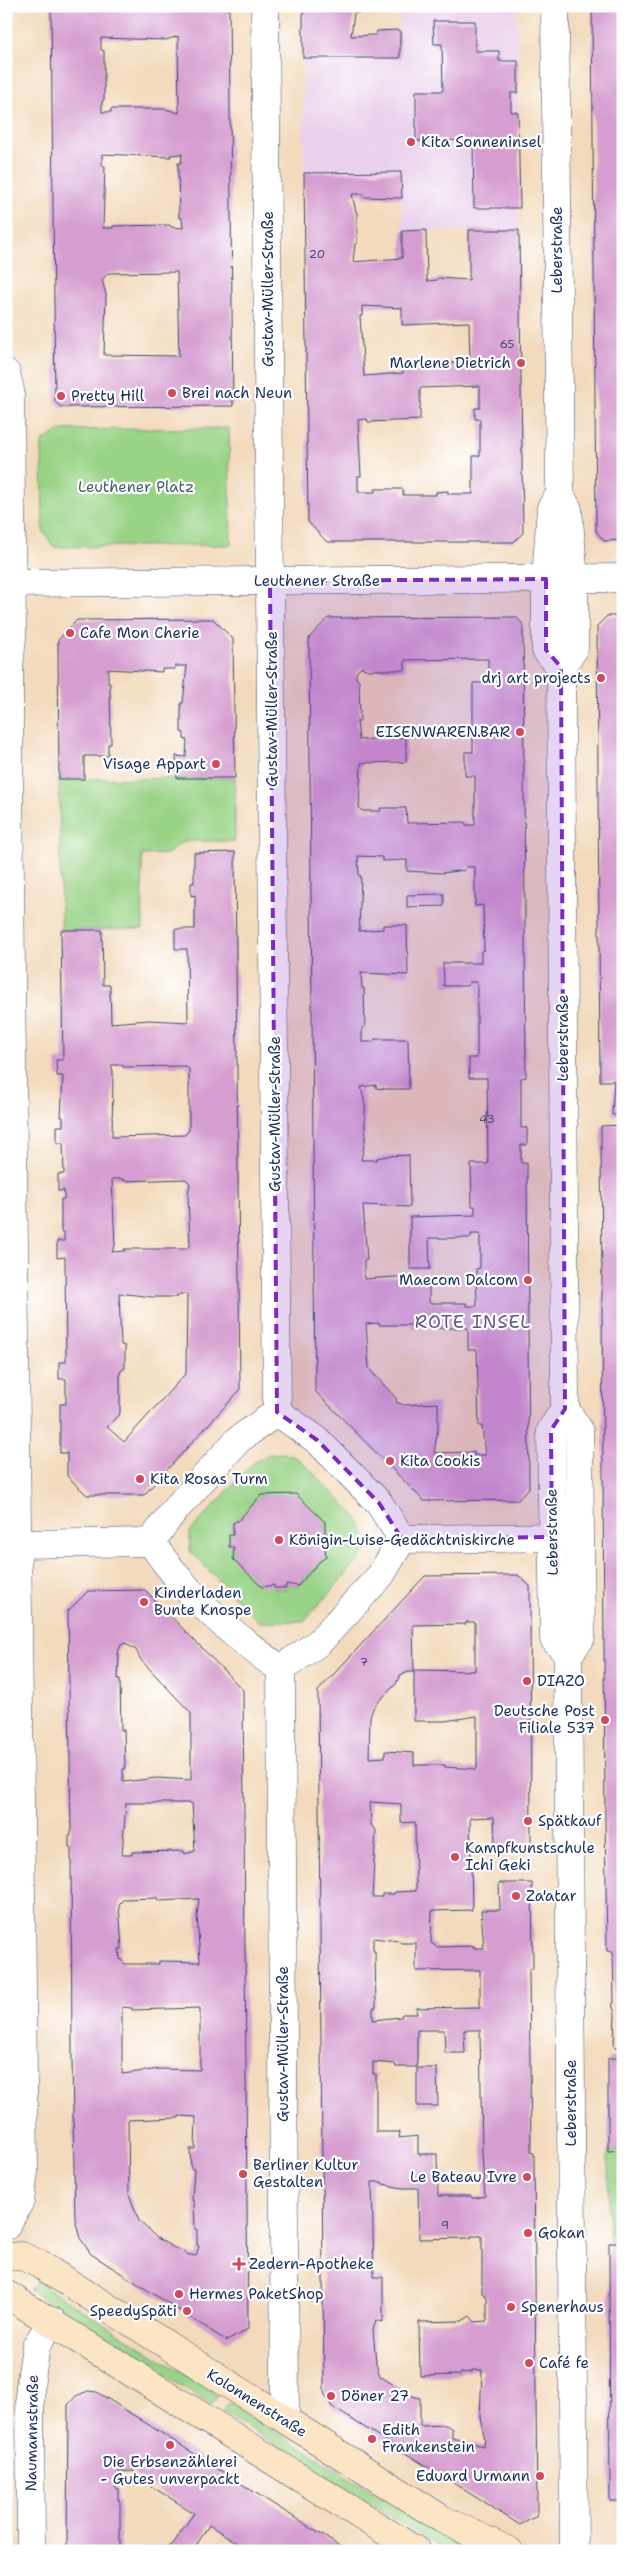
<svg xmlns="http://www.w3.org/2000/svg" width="629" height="2557" viewBox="0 0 629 2557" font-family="'Shantell Sans',sans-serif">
<rect width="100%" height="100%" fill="#fff"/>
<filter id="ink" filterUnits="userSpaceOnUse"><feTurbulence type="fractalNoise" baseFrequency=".02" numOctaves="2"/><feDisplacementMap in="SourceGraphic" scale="10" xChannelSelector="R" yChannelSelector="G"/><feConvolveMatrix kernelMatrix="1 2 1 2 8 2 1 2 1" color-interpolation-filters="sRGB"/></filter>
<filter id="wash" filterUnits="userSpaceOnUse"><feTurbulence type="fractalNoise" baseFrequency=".0096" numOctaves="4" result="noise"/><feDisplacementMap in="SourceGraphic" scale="20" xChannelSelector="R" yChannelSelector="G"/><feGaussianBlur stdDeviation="1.12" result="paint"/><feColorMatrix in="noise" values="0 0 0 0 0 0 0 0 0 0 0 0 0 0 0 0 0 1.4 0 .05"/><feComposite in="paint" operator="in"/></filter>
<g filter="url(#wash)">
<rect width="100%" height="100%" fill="#f3dabc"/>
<path fill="#ead1ec" d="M400,6H517L519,230L402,231L401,172L304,173L303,58H400Z"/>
<g fill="#99d386" stroke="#5a8172" fill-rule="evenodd">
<path d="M229,428L231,545L54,547L43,531L42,442L60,430Z"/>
<path d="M235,778V841H183L168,854L142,855L143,929L61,930L59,779Z"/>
<path d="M284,1453L299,1459L358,1518L367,1539L364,1552L359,1560L304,1621L259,1622L190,1551V1532L253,1463L270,1454ZM261,1495H265L325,1522V1534H329V1545H325V1557L298,1586L286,1584V1589H274V1585L234,1559V1547H230L233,1535V1523Z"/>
<path d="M623,2150V2242L609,2243L608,2151Z"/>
<path d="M37,2282L218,2395L212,2405L29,2290Z"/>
<path d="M229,2402L429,2528L477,2551H446L223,2412Z"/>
</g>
<g id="blocks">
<g fill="#d59dd0" fill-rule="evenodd">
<path d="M51,6H229L233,406L61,407L55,402ZM178,36L179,113L165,109H111V112H102V101L104,100V51L101,50V38L166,40ZM102,154L171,157L170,155L182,154L181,163H178L179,218H182L183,228L171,227L170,225L113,226V228H103L105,166H102ZM177,272L179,356L104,355L106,295L102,280L108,273Z"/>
<path d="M303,6H358L359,13H354L351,36L375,35L377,31L398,30L400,32V58H303Z"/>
<path d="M592,6H623V540L604,541L596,531Z"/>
<path d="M433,21H475V51H499V61H518V93H511V112H518L520,208H474L473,140L416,141V91H443L442,44H434Z"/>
<path d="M401,172L402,198L364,197L363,194H352L356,212H357V244H355L353,262L402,258V231L426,230L427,281L437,280L438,278L469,280V230H519L523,533L514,542H327L308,522L304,173ZM362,306L402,308V325L469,322L470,365H461V363H403V373L364,376L360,316H362ZM480,386V408H475V419H480V456H473V494H448V491L436,492V495H403V489H375V492H358V476H361L358,420L367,419L368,422L420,420V388Z"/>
<path d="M607,616H623V1115H612L614,1081H600L597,626Z"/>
<path d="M516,617L523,624L526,1077L521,1078V1128H527V1145H521V1163H527L529,1488L518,1500L424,1501L315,1391L309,638L328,618ZM488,659V683H473V752H465V776H475V825H466L465,822L407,823L406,808H380L381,811H363L359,808L361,763L406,762V737L359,740L357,721H360L359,681L356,678V673L361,667L368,670H405V660ZM358,856L382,857V861L407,860V871L442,873L465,870L466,867H475V906L483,905L484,950L481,951V963H443L444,986H467L469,982H477V1058H469V1078H487L488,1164H471L472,1206H475V1215L410,1217V1269H430L429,1238H471V1234H480V1268L476,1269L477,1306H467V1303H429V1281H411L410,1276L364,1279V1260H367L363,1205L410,1207L409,1155L387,1156L377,1158V1160H361L365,1141V1105L361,1087L376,1085V1088L386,1089H409L408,1039H375L373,1042H362V1028L365,1027L364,988H362L361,973L408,975L407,925H383V929L359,931L361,876H359ZM379,1323V1325H411V1328H468V1350H477L479,1426H482L485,1455H474V1452L434,1453L438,1428V1403L404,1405L396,1402V1398L369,1369L366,1324Z"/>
<path d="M213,619L233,639L235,778H177L176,756L186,757L187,740L184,739V733L181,732V703H183L187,666H175V669H162V672L108,669V683H110L111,744H108V756H84V779H59L58,640L77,620Z"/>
<path d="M235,852L240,1390L144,1495H87L67,1476V1453H60V1404H66V1379H59V1362H66L65,1257L57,1258V1241H64V1232H61V1199H64V1190L58,1191V1174H64L63,1143H57V1126H63V1117H61L63,1076H57L56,1060H63L61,930H102L103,985H110L111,1023L149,1020L188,1022L187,949H175V929H195V895L191,896V883H194V853ZM111,1065H123V1067L185,1066L189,1069V1130L185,1135L112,1137L113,1071ZM112,1179H124V1181L186,1179L190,1184L188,1194L190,1245L186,1249H124L125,1251L112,1252L115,1245ZM119,1293L152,1297H178V1295L187,1294L186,1373L124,1442L107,1427L120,1413V1372L125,1368V1346L121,1345Z"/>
<path d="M444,894V906L407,907V895Z"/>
<path d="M623,1125V2047H614L615,2013L612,2004L614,2003L613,1952L607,1951L605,1817L601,1126Z"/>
<path d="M296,1494L325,1522V1534H329V1545H325L326,1557L319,1562L298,1586L286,1584V1588H274V1585L262,1587L233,1559L234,1547H229V1535H233V1523L239,1520L261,1495Z"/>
<path d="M518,1575L530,1586L531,1850H497L495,1848L494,1817L470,1818L472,1910L432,1911L431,1943L437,1947L474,1946V1948H484L481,1910H500L499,1883H532L533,1969H529L531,2153H534L537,2516L520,2525L332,2407L324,2393L318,1691L425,1576ZM466,1622H475V1671L414,1670L413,1625L466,1624ZM409,1672H414V1721H445L477,1716V1769L445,1767V1765H414V1753L385,1751V1757L369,1758L370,1717L374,1706L396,1684L400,1675ZM370,1802L401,1804V1823L415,1822L416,1891L395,1892L394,1894H382V1897H372L376,1830L371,1825ZM373,1938L400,1941L401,1943H416V1971L480,1970V2007L416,2008L417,2014H402L401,2017L373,2020V2008H376L375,1951H373ZM417,2030H444L445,2053H465L464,2030H480L482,2154L485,2196L477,2198H472L471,2196H438L437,2154H418V2136L399,2138L400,2132H376V2074H373V2062L395,2064L396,2067H417ZM372,2182H382L383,2184L402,2188H418L419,2239L471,2238V2236H482V2293L487,2297V2321L475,2322L470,2316L462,2321L419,2322L420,2376L460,2375L461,2373L472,2372V2370H482L480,2417L485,2440L483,2446L452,2438V2429L446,2425L420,2426V2398L405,2394V2392L380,2376L376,2363L373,2330L376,2320L383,2322V2277H374Z"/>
<path d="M145,1590L243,1690L248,2329L227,2341L91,2254L80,2238L75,2219L72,2062L71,1847H69V1835H71L68,1611L88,1591ZM125,1643L136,1650L141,1660L191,1713V1780L157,1778L123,1782V1769H125L124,1730H121L120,1679H118L119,1654H117L121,1645ZM126,1803H192L195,1851L185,1854L184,1851L132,1852V1855H122ZM158,1898V1901L199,1899L197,1915L200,1962L159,1961V1964H125L120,1959L119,1949H122L119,1904L124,1899ZM122,2007L132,2008V2010L200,2008V2070L160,2069L122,2074ZM179,2116L196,2117L195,2149H190L191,2169H194L192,2201H194L195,2229L197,2230V2245L199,2246L196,2256L185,2254L184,2251L176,2249L157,2238L139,2221L129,2194L128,2120L179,2118Z"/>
<path d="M608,2058H623V2150L608,2151Z"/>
<path d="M417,2068H437L438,2106H417Z"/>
<path d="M609,2243H623V2501H610Z"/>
<path d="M88,2391L97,2392L347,2551H250L209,2525L193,2551H145V2547H168L172,2544L194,2513L135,2476L134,2471L119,2472L115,2488L118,2489V2500L120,2501V2551H67L68,2405L76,2396Z"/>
</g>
</g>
</g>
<g filter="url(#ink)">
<use href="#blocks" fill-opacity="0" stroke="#3b496c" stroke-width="1"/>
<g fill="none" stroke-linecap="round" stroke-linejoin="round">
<g stroke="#3b496c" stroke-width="29">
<g id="street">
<path d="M265,6L277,1412"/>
<path d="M555,6L560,494L568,509L574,579V649L561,667L565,1409L579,1430L581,1638L568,1655L574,2551"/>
<path d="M6,373L10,390L12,638L9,667V787L24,2172L20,2201L6,2226"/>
<path d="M560,494L551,508L546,579V650L561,667"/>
<path d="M6,583L623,578"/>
<path d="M565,1409L551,1430L554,1639L568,1655"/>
<path d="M277,1412L317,1440L379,1503L402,1539L381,1575L318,1643L281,1669C232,1636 184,1592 151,1542L172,1513L238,1440Z"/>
<path d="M402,1539L571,1537"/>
<path d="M17,1544L151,1542"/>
<path d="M281,1669L285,2419"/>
<path d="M31,2551L30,2386L36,2346L52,2321"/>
</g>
</g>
<g stroke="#3b496c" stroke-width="29">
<g id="secondary">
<path d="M6,2257L22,2256L39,2264L442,2519L509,2551"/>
<path d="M6,2294L417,2551"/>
</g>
</g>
<use href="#street" stroke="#fff" stroke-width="28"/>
<use href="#secondary" stroke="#fce5c4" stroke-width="28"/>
</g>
</g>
<path fill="#7b2cbf" fill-opacity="0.2" stroke="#7b2cbf" stroke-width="4" stroke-dasharray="10 6" stroke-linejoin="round" d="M546,579V650L561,667L565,1409L551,1430L552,1537L402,1539L379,1503L317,1440L277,1412L270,581Z"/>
<g fill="#d1495b" stroke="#fff" stroke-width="2">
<circle cx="411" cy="142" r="5"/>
<circle cx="521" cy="363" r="5"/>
<circle cx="172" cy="393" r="5"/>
<circle cx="61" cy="396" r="5"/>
<circle cx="70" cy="633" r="5"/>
<circle cx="601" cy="678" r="5"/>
<circle cx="520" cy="732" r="5"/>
<circle cx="216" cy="764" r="5"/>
<circle cx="528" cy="1280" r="5"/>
<circle cx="390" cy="1461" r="5"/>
<circle cx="140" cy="1479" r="5"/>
<circle cx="279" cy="1540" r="5"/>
<circle cx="144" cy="1602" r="5"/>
<circle cx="527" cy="1681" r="5"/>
<circle cx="605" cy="1720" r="5"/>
<circle cx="528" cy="1821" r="5"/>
<circle cx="455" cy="1857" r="5"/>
<circle cx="516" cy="1896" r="5"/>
<circle cx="243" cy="2174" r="5"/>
<circle cx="527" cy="2177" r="5"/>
<circle cx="528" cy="2233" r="5"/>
<path d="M236.5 2256.5h5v5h5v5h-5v5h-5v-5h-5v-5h5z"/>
<circle cx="179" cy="2294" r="5"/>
<circle cx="511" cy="2307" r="5"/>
<circle cx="187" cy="2311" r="5"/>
<circle cx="529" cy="2363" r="5"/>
<circle cx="331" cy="2396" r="5"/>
<circle cx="372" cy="2439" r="5"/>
<circle cx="170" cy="2445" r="5"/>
<circle cx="540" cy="2476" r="5"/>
</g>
<g text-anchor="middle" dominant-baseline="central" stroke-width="4.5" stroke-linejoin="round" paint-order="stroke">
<g font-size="12" fill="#4a4a7a">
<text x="317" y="254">20</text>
<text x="507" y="344">65</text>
<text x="487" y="1119">43</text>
<text x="364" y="1662">7</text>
<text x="445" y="2225">9</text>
</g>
<g font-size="15" fill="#1b2f5e" stroke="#fff" text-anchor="start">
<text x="421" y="142">Kita Sonneninsel</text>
<text x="511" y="363" text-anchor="end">Marlene Dietrich</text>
<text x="182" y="393">Brei nach Neun</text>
<text x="71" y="396">Pretty Hill</text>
<text x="80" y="633">Cafe Mon Cherie</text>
<text x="591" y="678" text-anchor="end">drj art projects</text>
<text x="510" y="732" text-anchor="end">EISENWAREN.BAR</text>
<text x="206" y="764" text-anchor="end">Visage Appart</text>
<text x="518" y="1280" text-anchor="end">Maecom Dalcom</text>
<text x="400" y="1461">Kita Cookis</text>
<text x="150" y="1479">Kita Rosas Turm</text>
<text x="289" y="1540">Königin-Luise-Gedächtniskirche</text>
<text x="154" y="1593">Kinderladen<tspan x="154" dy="17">Bunte Knospe</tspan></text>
<text x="537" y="1681">DIAZO</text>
<text x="595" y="1711" text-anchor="end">Deutsche Post<tspan x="595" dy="17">Filiale 537</tspan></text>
<text x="538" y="1821">Spätkauf</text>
<text x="465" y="1848">Kampfkunstschule<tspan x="465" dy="17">Ichi Geki</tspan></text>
<text x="526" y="1896">Za'atar</text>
<text x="253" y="2165">Berliner Kultur<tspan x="253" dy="17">Gestalten</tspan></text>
<text x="517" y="2177" text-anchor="end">Le Bateau Ivre</text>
<text x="538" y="2233">Gokan</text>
<text x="249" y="2264">Zedern-Apotheke</text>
<text x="189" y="2294">Hermes PaketShop</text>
<text x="521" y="2307">Spenerhaus</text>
<text x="177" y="2311" text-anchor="end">SpeedySpäti</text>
<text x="539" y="2363">Café fe</text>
<text x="341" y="2396">Döner 27</text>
<text x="382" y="2430">Edith<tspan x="382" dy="17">Frankenstein</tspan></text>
<text x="170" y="2462" text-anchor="middle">Die Erbsenzählerei<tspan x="170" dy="17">- Gutes unverpackt</tspan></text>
<text x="530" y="2476" text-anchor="end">Eduard Urmann</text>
</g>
<g font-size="15" fill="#1b2f5e" stroke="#fff">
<text transform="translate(557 250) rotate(-90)">Leberstraße</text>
<text transform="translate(268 289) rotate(-90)">Gustav-Müller-Straße</text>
<text x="317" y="581">Leuthener Straße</text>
<text transform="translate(272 709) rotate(-90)">Gustav-Müller-Straße</text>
<text transform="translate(563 1038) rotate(-90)">Leberstraße</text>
<text transform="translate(275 1114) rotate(-90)">Gustav-Müller-Straße</text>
<text transform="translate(552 1532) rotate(-91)">Leberstraße</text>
<text transform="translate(283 2044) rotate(-90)">Gustav-Müller-Straße</text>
<text transform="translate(571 2103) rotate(-90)">Leberstraße</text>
<text transform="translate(257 2403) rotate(32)">Kolonnenstraße</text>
<text transform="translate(32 2433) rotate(-89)">Naumannstraße</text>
</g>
<g font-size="15" fill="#41606a" stroke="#fff">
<text x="136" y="487">Leuthener Platz</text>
</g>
<g font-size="18" letter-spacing="1" fill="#5c5686" stroke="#fff">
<text x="473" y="1322">ROTE INSEL</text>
</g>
</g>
<rect width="629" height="2557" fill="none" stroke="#fff" stroke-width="25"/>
</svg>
